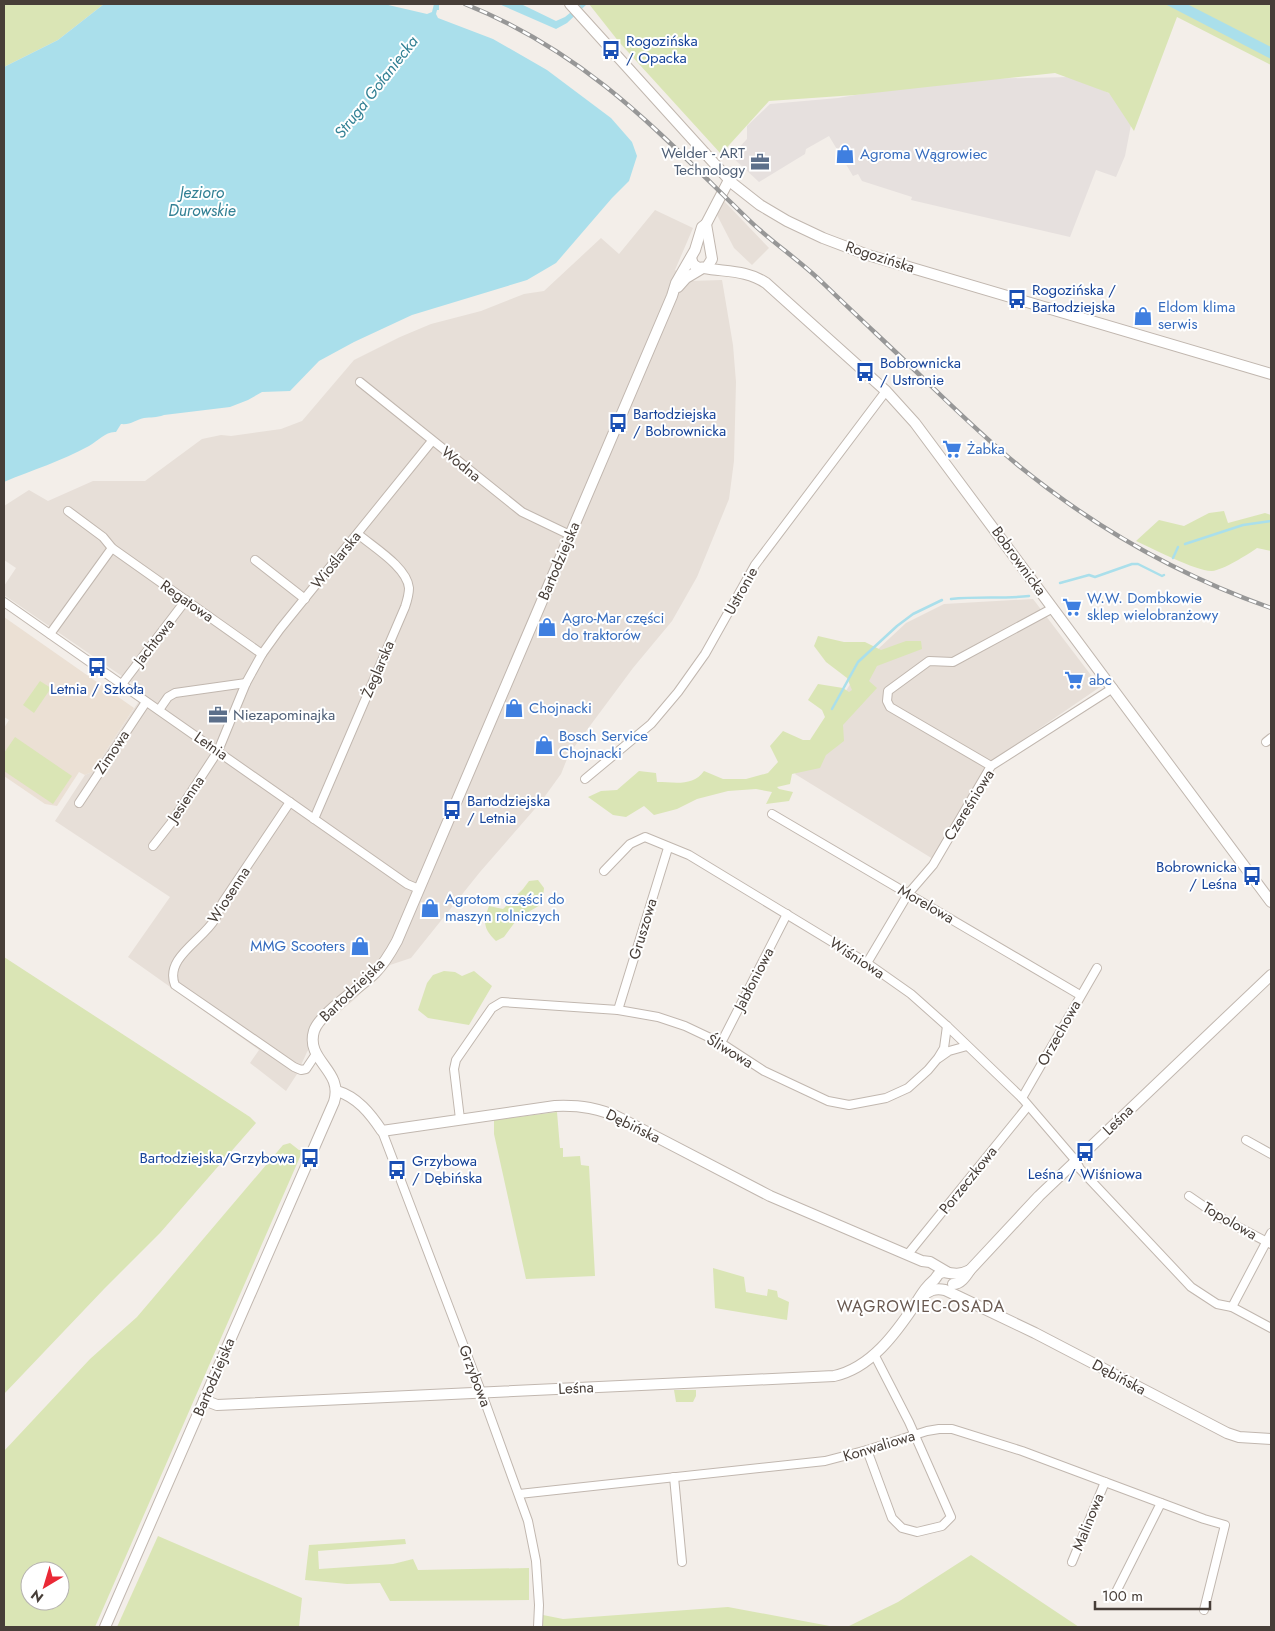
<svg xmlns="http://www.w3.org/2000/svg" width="1275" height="1631" viewBox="0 0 1275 1631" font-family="Jost,sans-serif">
<rect width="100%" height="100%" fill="#f3eee9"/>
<g fill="#e7dfd8">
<path d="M724,201L769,248L752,265L734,248L717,215Z"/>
<path d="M655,210L693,228L675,270L689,281L722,280L733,345L736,382L734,461L729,499L697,577L672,621L633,668L569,754L561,774L540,803L480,872L411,958L390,965L356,998L322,1027L307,1052L297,1074L286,1091L250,1063L259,1050L128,957L170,897L55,821L85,775L92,772L145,692L4,595V586L16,568L4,560V506L29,490L48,501L93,481H145L202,439L221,435L231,436L281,429L302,421L354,360L400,337L431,324L481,311L524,294L544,291L601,238L619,254Z"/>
<path d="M1033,599L1100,687L989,763L933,859L795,774L863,663L906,623L944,604Z"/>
</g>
<path fill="#e6e0de" d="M1069,77L1100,89L1115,96L1131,125L1125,156L1116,177L1096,170L1070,237L911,200L912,197L862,181L858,174L853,176L829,136L806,149L805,154L759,182L731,156L747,139V126L770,104L838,98L932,82L975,79Z"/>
<path fill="#ebe0d4" d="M4,617L134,708L92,772L85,775L79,772L57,806L45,804L4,776V728L9,720L4,717Z"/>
<g fill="#dae5b5" fill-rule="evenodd">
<path d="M4,4H104L58,40L4,67Z"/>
<path d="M589,4H1271V65L1177,17L1134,131L1109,93L1055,73L855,95L769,101L721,154L619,42Z"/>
<path d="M1224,511L1228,523L1265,513L1271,515V551L1257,548C1247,555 1223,570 1212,571C1198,572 1151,548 1136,541L1159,520L1184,526L1209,513Z"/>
<path d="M818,636L844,642H865L881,650L906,641H921L922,649L877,666L869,681L877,688L843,725L844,741L826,755L820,768L792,774L790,784L777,787L779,789L793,792L789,801L766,804L772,792L756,789L728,791L697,799L677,809L654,815L644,806L626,817L613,815L588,797L601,791L617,790L639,771L656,773L657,782C674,782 693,787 704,771L723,779H746L768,773L778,762L770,746L783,731L803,740H810L825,717L822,710L808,700L818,684L843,688L849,692L852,690L847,678L826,662L814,646Z"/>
<path d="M40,681L51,688L34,713L23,705Z"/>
<path d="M15,737L72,776L53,804L4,771V753Z"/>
<path d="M538,880L544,888L542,904L518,918L504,937L496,941C483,928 483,922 489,906L503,909L523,889L529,881Z"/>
<path d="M4,957L250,1117L256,1123L160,1233L104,1289L4,1394Z"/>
<path d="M444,971L455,972L462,976L474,971L492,986L469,1025L428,1018L418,1010L427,983L433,975Z"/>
<path d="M557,1112L560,1148H563V1157L580,1156L581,1165L589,1166L595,1276L526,1279L494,1134V1120Z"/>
<path d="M290,1143L299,1150H303L95,1627H4V1451L90,1359L137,1317L283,1145ZM30,1571H60V1601H30Z"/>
<path d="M713,1268L744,1277L746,1292L767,1296L768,1289L777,1291L778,1297L789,1302L787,1320L715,1308Z"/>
<path d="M674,1390H696V1396L693,1402H676Z"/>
<path d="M158,1536L302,1598L299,1627H117Z"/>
<path d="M405,1539L406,1544L318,1551L319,1569L393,1564L413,1559L418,1570L529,1568V1600L390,1601L380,1583L347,1584L305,1580L309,1545Z"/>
<path d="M971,1555L1079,1627H847L898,1602Z"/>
<path d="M728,1607L835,1627H543V1615L563,1619Z"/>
</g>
<g fill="#aadfeb">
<path d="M104,4H384L427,14L432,12L434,4H439V10H437L436,14L438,18L493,39L547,70L611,118L632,142L637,156L629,181L612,198L556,263L527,280L412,315L354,342L319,361L290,391L262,392L248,400L230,407L164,415C156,418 151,417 144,418C135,420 131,425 121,424L116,432C106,431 98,441 89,446C62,461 32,470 4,482V67L58,40Z"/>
<path d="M499,4H521L556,21L565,17L581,4H587L567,23L556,29Z"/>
<path d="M1165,4H1187L1271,47V59Z"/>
</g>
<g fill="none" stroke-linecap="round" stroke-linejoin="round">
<g stroke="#aadfeb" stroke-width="2.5">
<path d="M1185,544L1243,525L1271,521"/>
<path d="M1173,558L1178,547"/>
<path d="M1060,583L1089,575L1095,577L1132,564H1138L1162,576L1164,575"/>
<path d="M951,599C978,596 1004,599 1029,596"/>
<path d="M832,709L858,662L897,626L913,614L942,600"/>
</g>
<g stroke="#c1b7af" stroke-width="10">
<g id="minor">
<path d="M360,382L522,512L570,535"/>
<path d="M68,511L103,537L112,548L262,654"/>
<path d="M255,560L305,599"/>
<path d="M4,602L407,884L419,889"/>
<path d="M50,634L112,548"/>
<path d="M122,684L186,600"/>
<path d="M159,710L168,697L175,693L246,683"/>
<path d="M1266,742L1271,738"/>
<path d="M991,766L890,707L887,701L888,691L929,661L953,662L1053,608"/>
<path d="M585,779L651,724L678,692L705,654L755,565L886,391"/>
<path d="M290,802L223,902C220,907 218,914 215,919C203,940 164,958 175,985L294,1067L301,1070L306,1069L316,1054"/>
<path d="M79,803L146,702"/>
<path d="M772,814L1080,995"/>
<path d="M314,819L405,607C407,601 409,595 409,588C407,567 373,547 358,534"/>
<path d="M153,846L171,823L218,751L246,683L262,654L280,629L432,441"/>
<path d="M604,871L630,844L645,837L689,855L867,963L911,994L947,1026L1022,1098L1076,1161L1080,1169L1191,1287L1217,1304L1232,1307L1271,1328"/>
<path d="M867,963L908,894L933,865L991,766L1113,688"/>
<path d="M618,1010L668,848"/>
<path d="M721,1043L787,914"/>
<path d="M939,1058L949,1051L967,1046"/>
<path d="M1022,1098L1097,968"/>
<path d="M460,1119L454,1069L456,1060L492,1008L502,1002L618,1010L658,1017L685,1026L721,1043L764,1071L828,1101L849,1105L886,1098L908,1088L928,1070L938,1058L944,1048L947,1026"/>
<path d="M382,1131L485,1402L528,1521L536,1561L539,1605L538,1627"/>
<path d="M1246,1140L1271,1154"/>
<path d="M1189,1196L1221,1218L1271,1244"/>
<path d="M908,1254L1028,1106"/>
<path d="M1232,1307L1271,1233"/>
<path d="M867,1450L892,1518L902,1528L917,1532L942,1526L951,1517L909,1422L874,1354"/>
<path d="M674,1477L682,1562"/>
<path d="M519,1494L825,1461L867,1450L927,1431L939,1429H952L1022,1451L1204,1519L1225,1525L1204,1610"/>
<path d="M1072,1562L1105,1482"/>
<path d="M1114,1596L1161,1503"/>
</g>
</g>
<g stroke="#c1b7af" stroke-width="12">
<g id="tertiary">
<path d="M570,4L732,183L760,205L787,221L823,238L868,255L1271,374"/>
<path d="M691,258L693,264L698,268L707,267L712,259L706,224"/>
<path d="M704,268C726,272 747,270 766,283L886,391L915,423L1271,902"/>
<path d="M678,287L686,278L701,269"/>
<path d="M337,1091C357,1097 370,1113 382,1131L555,1106C580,1105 600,1108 622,1119L770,1196L922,1261L930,1262L947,1272"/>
<path d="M953,1284C961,1284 966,1276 970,1270L1039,1196L1271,975"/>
<path d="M922,1297C929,1290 935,1288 945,1290L1035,1333L1227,1433L1239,1437L1271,1439"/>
<path d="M204,1400L217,1405L834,1376C871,1368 896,1333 916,1303C923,1292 925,1288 935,1279C938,1275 938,1273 944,1272C954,1274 960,1275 970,1270"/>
<path d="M105,1627L334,1102C344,1070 305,1061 314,1031C319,1014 361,987 375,973C384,964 391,952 397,941L672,296L676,283L695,250L702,227L706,224L729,180"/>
</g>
</g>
<use href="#minor" stroke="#fff" stroke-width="8"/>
<use href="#tertiary" stroke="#fff" stroke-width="10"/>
<g stroke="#979797" stroke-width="4.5">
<path id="rail" d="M465,4C515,24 563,53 605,86C657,127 703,176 751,222C774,244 802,262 825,285C859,318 894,350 928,383C958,412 987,440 1019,466C1094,527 1180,576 1271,608"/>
</g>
<use href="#rail" stroke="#fff" stroke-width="2.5" stroke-dasharray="8" stroke-linecap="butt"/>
</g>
<defs>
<g id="bus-bare" transform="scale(1.5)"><path d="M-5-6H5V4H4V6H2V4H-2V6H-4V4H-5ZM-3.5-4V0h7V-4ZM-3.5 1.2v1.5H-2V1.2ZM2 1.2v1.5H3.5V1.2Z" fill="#1a4fb4" stroke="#fff" stroke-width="2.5" paint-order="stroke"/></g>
<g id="shop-bare" transform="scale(1.5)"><path d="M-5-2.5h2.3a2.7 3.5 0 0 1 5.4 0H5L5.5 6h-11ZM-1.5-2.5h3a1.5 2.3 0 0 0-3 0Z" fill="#3f7fe0" stroke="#fff" stroke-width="2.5" paint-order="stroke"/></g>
<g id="office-bare" transform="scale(1.5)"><path d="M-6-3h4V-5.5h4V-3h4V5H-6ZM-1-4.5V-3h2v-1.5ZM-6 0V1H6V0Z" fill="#5c6f8a" stroke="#fff" stroke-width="2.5" paint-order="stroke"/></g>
<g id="supermarket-bare" transform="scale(1.5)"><path d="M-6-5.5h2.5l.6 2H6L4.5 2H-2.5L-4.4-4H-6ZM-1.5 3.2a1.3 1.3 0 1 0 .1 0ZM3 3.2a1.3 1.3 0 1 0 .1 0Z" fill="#3f7fe0" stroke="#fff" stroke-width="2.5" paint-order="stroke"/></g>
</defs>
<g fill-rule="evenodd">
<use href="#bus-bare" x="611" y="50"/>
<use href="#shop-bare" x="845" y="154"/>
<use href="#office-bare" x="760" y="162"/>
<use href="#bus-bare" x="1017" y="299"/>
<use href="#shop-bare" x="1143" y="316"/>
<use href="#bus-bare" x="865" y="372"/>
<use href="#bus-bare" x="618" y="423"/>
<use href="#supermarket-bare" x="952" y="449"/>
<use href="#supermarket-bare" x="1072" y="607"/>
<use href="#shop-bare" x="547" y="627"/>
<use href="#bus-bare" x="97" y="667"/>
<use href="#supermarket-bare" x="1074" y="680"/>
<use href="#shop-bare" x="514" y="708"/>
<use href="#office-bare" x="218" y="715"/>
<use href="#shop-bare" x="544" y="745"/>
<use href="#bus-bare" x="452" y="810"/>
<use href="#bus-bare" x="1252" y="876"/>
<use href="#shop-bare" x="430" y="908"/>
<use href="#shop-bare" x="360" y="946"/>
<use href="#bus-bare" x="1085" y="1152"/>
<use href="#bus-bare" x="310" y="1158"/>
<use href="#bus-bare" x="397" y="1170"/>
</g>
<g text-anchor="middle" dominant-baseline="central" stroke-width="4" stroke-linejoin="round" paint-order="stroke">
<g font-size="15" fill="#164399" stroke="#fff" text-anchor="start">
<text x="626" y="41">Rogozińska<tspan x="626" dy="17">/ Opacka</tspan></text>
<text x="1032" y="290">Rogozińska /<tspan x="1032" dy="17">Bartodziejska</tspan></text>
<text x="880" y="363">Bobrownicka<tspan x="880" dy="17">/ Ustronie</tspan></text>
<text x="633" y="414">Bartodziejska<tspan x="633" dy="17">/ Bobrownicka</tspan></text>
<text x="97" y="689" text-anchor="middle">Letnia / Szkoła</text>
<text x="467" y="801">Bartodziejska<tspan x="467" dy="17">/ Letnia</tspan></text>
<text x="1237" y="867" text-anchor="end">Bobrownicka<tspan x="1237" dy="17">/ Leśna</tspan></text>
<text x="295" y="1158" text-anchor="end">Bartodziejska/Grzybowa</text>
<text x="412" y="1161">Grzybowa<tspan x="412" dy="17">/ Dębińska</tspan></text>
<text x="1085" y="1174" text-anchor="middle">Leśna / Wiśniowa</text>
</g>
<g font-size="15" fill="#4e5e75" stroke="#fff" text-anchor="end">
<text x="745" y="153">Welder - ART<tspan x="745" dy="17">Technology</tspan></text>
<text x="233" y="715" text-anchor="start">Niezapominajka</text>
</g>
<g font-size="15" fill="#366cbe" stroke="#fff" text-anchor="start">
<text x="860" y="154">Agroma Wągrowiec</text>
<text x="1158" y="307">Eldom klima<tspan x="1158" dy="17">serwis</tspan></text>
<text x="967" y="449">Żabka</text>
<text x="1087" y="598">W.W. Dombkowie<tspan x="1087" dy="17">sklep wielobranżowy</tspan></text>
<text x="562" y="618">Agro-Mar części<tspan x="562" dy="17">do traktorów</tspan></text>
<text x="1089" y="680">abc</text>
<text x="529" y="708">Chojnacki</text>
<text x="559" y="736">Bosch Service<tspan x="559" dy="17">Chojnacki</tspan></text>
<text x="445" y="899">Agrotom części do<tspan x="445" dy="17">maszyn rolniczych</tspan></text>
<text x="345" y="946" text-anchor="end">MMG Scooters</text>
</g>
<g font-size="15" fill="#473e38" stroke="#fff">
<text transform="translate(880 257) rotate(18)">Rogozińska</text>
<text transform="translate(461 464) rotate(39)">Wodna</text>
<text transform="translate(336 560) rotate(-51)">Wioślarska</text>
<text transform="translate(559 561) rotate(-67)">Bartodziejska</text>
<text transform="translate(1019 561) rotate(54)">Bobrownicka</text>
<text transform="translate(741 591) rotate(-61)">Ustronie</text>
<text transform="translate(187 601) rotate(35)">Regatowa</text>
<text transform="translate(154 642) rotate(-52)">Jachtowa</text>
<text transform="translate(378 669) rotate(-67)">Żeglarska</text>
<text transform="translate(211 746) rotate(35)">Letnia</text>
<text transform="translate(112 752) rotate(-56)">Zimowa</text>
<text transform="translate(186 799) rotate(-56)">Jesienna</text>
<text transform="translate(969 805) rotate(-58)">Czereśniowa</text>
<text transform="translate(229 895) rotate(-57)">Wiosenna</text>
<text transform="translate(926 904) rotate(30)">Morelowa</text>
<text transform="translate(643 929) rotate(-73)">Gruszowa</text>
<text transform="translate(857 958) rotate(33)">Wiśniowa</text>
<text transform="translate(754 979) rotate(-63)">Jabłoniowa</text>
<text transform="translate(352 990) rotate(-44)">Bartodziejska</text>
<text transform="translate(1059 1033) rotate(-61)">Orzechowa</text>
<text transform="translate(730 1051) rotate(31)">Śliwowa</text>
<text transform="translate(1118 1120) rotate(-44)">Leśna</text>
<text transform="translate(633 1126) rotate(26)">Dębińska</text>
<text transform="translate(968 1180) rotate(-51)">Porzeczkowa</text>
<text transform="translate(1230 1221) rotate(30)">Topolowa</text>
<text transform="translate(475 1376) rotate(69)">Grzybowa</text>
<text transform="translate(214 1377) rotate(-67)">Bartodziejska</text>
<text transform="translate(1119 1377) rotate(28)">Dębińska</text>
<text transform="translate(576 1388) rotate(-3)">Leśna</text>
<text transform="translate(879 1446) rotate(-17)">Konwaliowa</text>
<text transform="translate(1088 1522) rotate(-68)">Malinowa</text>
</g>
<g font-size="16" font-style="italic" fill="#328094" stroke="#fff">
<text transform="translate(376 87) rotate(-52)">Struga Gołaniecka</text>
<text x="202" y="192">Jezioro<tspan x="202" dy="18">Durowskie</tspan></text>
</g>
<g font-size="16" letter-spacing="1" fill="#695950" stroke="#fff">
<text x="921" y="1306">WĄGROWIEC-OSADA</text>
</g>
</g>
<rect width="1275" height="1631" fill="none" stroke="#473e38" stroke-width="10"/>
<g transform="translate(45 1586) rotate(218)"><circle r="24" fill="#ffffff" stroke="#b5b2af"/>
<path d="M0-4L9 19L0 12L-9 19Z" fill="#ea2936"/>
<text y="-8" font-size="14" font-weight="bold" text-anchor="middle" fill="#473e38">N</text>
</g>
<path d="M1095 1601v8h115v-8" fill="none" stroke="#473e38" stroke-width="2.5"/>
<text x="1102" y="1601" font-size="15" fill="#473e38" stroke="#ffffff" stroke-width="4" paint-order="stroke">100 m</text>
</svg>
